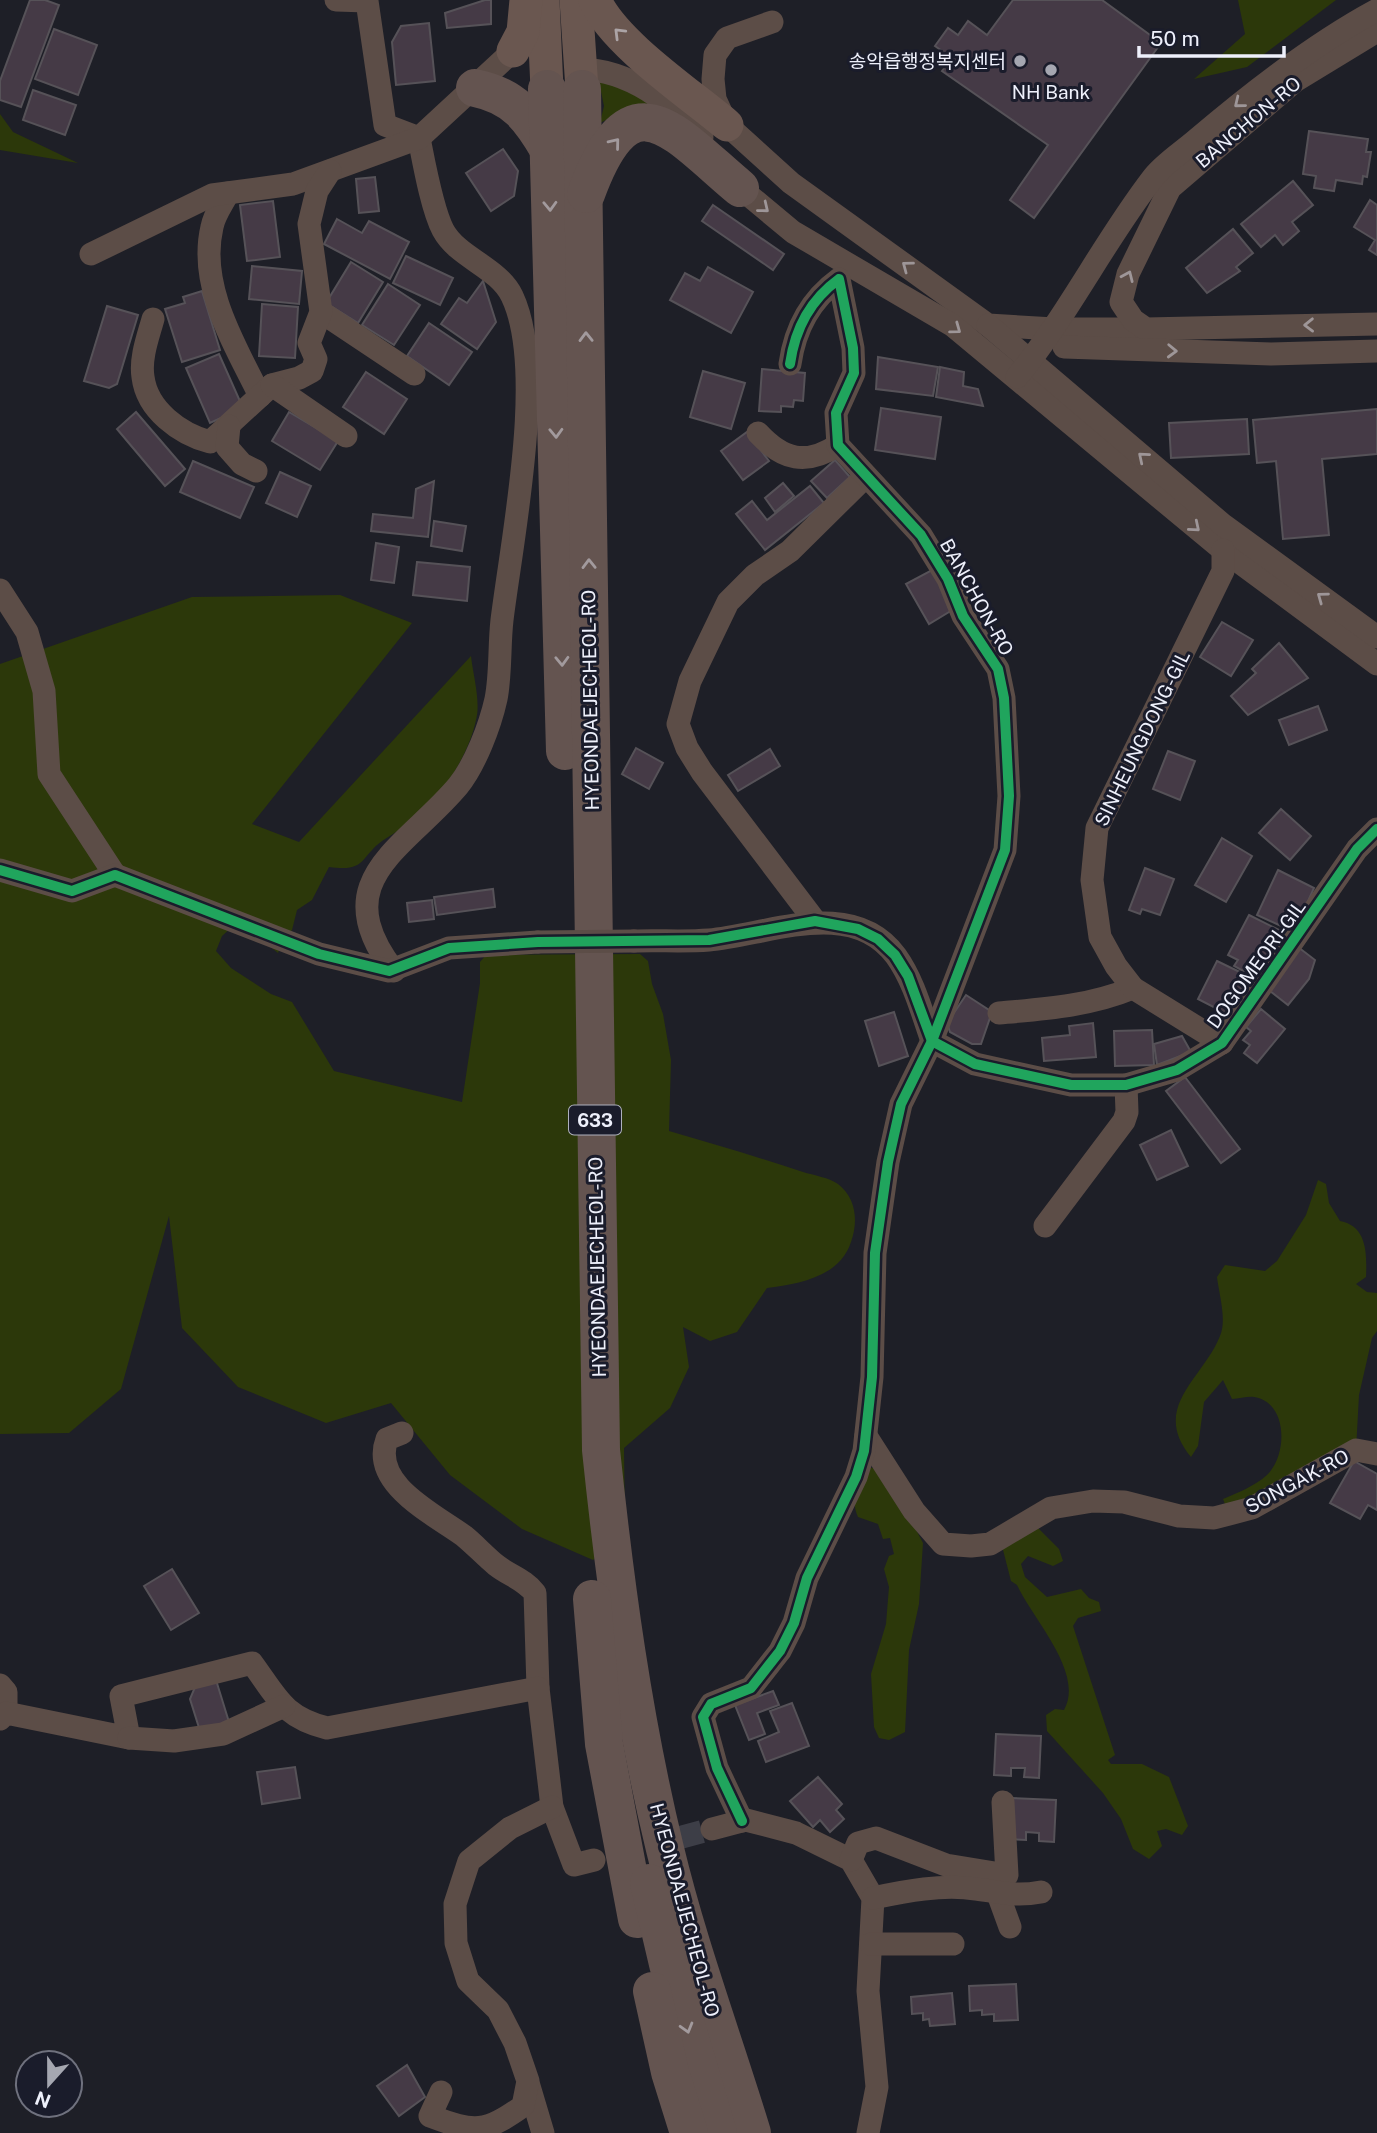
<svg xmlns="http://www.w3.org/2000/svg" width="1377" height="2133" viewBox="0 0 1377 2133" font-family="'Public Sans','Noto Sans KR',sans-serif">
<rect width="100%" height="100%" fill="#1e1f27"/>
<g fill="#2c380a">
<path d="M1238,0H1336L1247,67L1194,79L1245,34Z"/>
<path d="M598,77L667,109L610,118L600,123L604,106Z"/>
<path d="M0,114L13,132L78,163L0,150Z"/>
<path d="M340,595L412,623L252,824L299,842L471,656C473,675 481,702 476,720C469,753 446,790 422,813C411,824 395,832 382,841C359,858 367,872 329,867L312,900L297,910L292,930L284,938L278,953L258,937L232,927L222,936L216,951L231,968L271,994L292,1002L334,1071L462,1102L480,983V962L486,955L640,954L648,961L652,984L663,1014L671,1060L669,1131C714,1144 758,1157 803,1172C813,1175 830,1178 838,1184C857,1199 858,1222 851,1242C840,1277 798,1284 767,1288L737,1332L710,1341L683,1327L689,1367L670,1408L624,1448L625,1531L593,1560L522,1529L450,1475L391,1403L326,1423L238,1387L182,1328L169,1216L121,1389L69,1433L0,1434V664L192,597Z"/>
<path d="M1318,1180L1326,1184L1329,1203L1340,1221C1367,1226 1367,1253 1366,1277L1356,1284L1367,1292L1377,1293V1331L1372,1338L1359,1395L1356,1450L1226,1507L1223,1499C1237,1493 1255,1486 1267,1475C1288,1455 1288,1402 1254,1397C1248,1396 1239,1399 1232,1399L1223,1380L1204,1402L1198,1446L1191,1457C1150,1407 1203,1379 1220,1336C1227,1320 1219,1294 1217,1277L1225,1265L1265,1271L1277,1261L1306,1215Z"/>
<path d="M869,1467L886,1472L923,1543L919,1604L909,1650L905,1732L889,1740L879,1738L874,1727L871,1674L886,1624L889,1587L884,1569L889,1556L894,1554L890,1538L883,1539L878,1524L858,1517C849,1497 860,1484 869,1467Z"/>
<path d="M1035,1525L1059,1549L1063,1561L1053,1566L1028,1556L1021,1564L1025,1577L1047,1597L1081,1589L1089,1598L1099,1602L1101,1611L1078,1618L1073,1626L1115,1755L1108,1760L1111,1764H1142L1169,1777L1188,1826L1182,1835L1166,1829L1157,1831L1162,1846L1149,1859L1133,1849L1121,1819L1103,1793L1047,1731L1046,1715L1055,1709L1064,1710C1085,1673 1032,1618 1017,1585L1011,1581L1002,1546Z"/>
</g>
<g fill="#453a46" stroke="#565258" stroke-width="2">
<path d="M30,0H45L59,5L21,107L0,100V81Z"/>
<path d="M485,0H491V24L447,28L445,13Z"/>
<path d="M1013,0H1102L1161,43L1034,218L1010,200L1048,145L942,71L952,58L935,46L948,28L958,35L968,21L987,35Z"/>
<path d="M429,23L435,81L396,85L392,42L401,26Z"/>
<path d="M54,29L97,45L78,95L35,79Z"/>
<path d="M33,90L76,105L65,135L23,120Z"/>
<path d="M1309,131L1368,139L1366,152H1371L1367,177L1363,176L1362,184L1336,180L1334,191L1314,188L1316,176L1303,174Z"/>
<path d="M503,149L518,171L514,196L491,211L466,173Z"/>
<path d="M375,177L379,211L359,213L356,179Z"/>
<path d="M1293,181L1313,205L1292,222L1299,231L1283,245L1275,235L1261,247L1241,224Z"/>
<path d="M1370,200L1377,205V255L1369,250L1375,240L1354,227Z"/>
<path d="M273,201L280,257L247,261L240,205Z"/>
<path d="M713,205L784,254L773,270L702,221Z"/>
<path d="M337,219L362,233L369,221L409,242L390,279L324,244Z"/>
<path d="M1233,229L1253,253L1236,267L1240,271L1207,293L1186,268Z"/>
<path d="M406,256L453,278L440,305L393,283Z"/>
<path d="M351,262L383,282L358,323L326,303Z"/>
<path d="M252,266L302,271L299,304L249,299Z"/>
<path d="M708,267L753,292L731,333L670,300L685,273L700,281Z"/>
<path d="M483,281L496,322L477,349L441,324L459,298L467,303Z"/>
<path d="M388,284L420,305L394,345L362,325Z"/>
<path d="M202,291L220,350L182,362L165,309L185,303L183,297Z"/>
<path d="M262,304L298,307L295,358L259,356Z"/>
<path d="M107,306L138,315L117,384L109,388L84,381Z"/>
<path d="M429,323L472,352L449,385L407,356Z"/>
<path d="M219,354L243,408L210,423L186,368Z"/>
<path d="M878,357L938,367L933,396L876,389Z"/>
<path d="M940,367L964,372L963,386L978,389L983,406L936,397Z"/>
<path d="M762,369L805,373L803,401L794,400L793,407L781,406V412L759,411Z"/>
<path d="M703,371L745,383L731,429L690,417Z"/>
<path d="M366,372L407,399L384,434L343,407Z"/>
<path d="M881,408L941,417L935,459L875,450Z"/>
<path d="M1377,409V454L1322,459L1329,535L1283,539L1276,461L1257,463L1253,420Z"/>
<path d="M136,412L185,469L165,486L117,429Z"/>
<path d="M289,412L338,441L320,470L272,441Z"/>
<path d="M1247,419L1249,454L1171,458L1169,423Z"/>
<path d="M747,432L769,461L743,480L721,451Z"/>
<path d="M835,460L850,477L827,498L811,481Z"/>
<path d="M193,461L254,487L240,518L180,492Z"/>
<path d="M280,472L311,486L297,517L266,503Z"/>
<path d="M434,481L428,537L371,531L373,514L413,518L416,489Z"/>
<path d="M783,483L794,496L775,512L765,498Z"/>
<path d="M810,486L824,503L765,550L736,514L752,501L767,520Z"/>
<path d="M434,521L466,526L462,551L431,546Z"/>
<path d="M376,543L399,547L394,583L371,580Z"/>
<path d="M417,562L470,567L467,601L413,595Z"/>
<path d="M932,570L954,609L929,624L906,584Z"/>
<path d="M1222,622L1253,640L1231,676L1200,657Z"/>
<path d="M1279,643L1308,678L1248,715L1231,696L1256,673L1252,669Z"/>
<path d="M1318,706L1327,730L1289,745L1279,720Z"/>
<path d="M636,748L663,763L649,789L622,774Z"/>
<path d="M770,749L780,766L738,791L728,775Z"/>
<path d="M1168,751L1195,761L1180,800L1153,789Z"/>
<path d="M1281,809L1311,836L1290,860L1259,833Z"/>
<path d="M1222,838L1252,856L1226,902L1195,885Z"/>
<path d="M1145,868L1174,879L1160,915L1142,909L1140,914L1129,910Z"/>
<path d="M1278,870L1314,888L1294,932L1257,915Z"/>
<path d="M493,889L495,907L437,915L434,897Z"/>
<path d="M432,900L434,919L409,922L407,903Z"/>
<path d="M1249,915L1281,931L1256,978L1234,966L1238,960L1228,955Z"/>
<path d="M1298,947L1315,960L1309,979L1288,1005L1266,988Z"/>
<path d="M1217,961L1248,976L1229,1015L1198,999Z"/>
<path d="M966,995L992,1012L981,1044H972L950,1032L947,1023Z"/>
<path d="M1261,1009L1285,1029L1257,1063L1244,1053L1250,1045L1243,1040L1251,1031L1246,1027Z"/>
<path d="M894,1012L908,1056L879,1066L865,1021Z"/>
<path d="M1093,1023L1096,1057L1044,1061L1042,1038L1070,1035L1069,1026Z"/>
<path d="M1152,1030L1154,1065L1115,1066L1114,1031Z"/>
<path d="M1182,1036L1191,1052L1157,1065L1154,1044Z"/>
<path d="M1185,1077L1240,1149L1221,1163L1166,1091Z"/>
<path d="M1171,1130L1188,1166L1157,1180L1140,1145Z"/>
<path d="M1354,1461L1377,1474V1510L1368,1505L1360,1519L1330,1503Z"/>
<path d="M172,1569L199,1613L171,1630L144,1586Z"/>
<path d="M216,1680L229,1722L200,1731L190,1699L195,1687Z"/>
<path d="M773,1691L779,1705L757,1713L765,1734L749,1740L735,1705Z"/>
<path d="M792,1703L809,1746L766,1762L758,1741L779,1732L770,1711Z"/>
<path d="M996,1734L1041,1736L1039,1778L1024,1777L1025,1768H1011V1776L994,1775Z"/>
<path d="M295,1767L300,1798L262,1804L257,1772Z"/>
<path d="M818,1777L842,1804L836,1810L844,1819L830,1832L820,1820L813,1827L790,1801Z"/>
<path d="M1011,1798L1056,1800L1054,1842L1039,1841V1833L1026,1832V1840L1009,1839Z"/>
<path d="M1016,1984L1018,2020L994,2021V2014L982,2015V2010L970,2011L969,1986Z"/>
<path d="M952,1993L955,2024L930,2026L929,2019L923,2020V2013L912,2014L911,1997Z"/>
<path d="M407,2065L425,2097L399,2116L377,2086Z"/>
</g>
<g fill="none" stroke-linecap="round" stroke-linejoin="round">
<path stroke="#3d3e47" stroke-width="23" stroke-dasharray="23 11" stroke-linecap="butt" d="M614,1855L712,1829"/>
<g stroke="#5c4d47" stroke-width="23">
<path d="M336,0L367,1L385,125L419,138C424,163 432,209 443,230C458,258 498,267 512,296C547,369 512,538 502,620C499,646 501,674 496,699C490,726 475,765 458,786C405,849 324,880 394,971"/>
<path d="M772,22L727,38L715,55L713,79L715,99L727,125L791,183L988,325L1054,329H1146"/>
<path d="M1377,31L1295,81L1170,188L1128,274L1121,302L1133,320L1146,329L1377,324"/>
<path d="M580,69C630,70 670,102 702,137"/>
<path d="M734,177L740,188L793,232L952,325L1223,550L1377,664"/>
<path d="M228,193C223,203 214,215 212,227C198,286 235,345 260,396"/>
<path d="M91,254L212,195L293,184L419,138L513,51"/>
<path d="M321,312L414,374"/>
<path d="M153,319C148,337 140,358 143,377C147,410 180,434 210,442L272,385L299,378L312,371L316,359L309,343L321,312L309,224L317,191L330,171"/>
<path d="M988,325L1222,524L1377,637"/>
<path d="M1064,347L1271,354L1377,351"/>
<path d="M1017,377C1068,315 1103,243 1152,179C1163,164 1181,153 1196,140C1251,93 1312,45 1377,10"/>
<path d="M272,385L346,436"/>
<path d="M229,426L227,447L242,464L256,471"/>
<path d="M758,433C783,460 806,466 838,445"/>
<path d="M0,590L27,632L44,691L49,774L115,875"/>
<path d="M0,870L72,891L115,875L319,954L389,971L449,948L538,942"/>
<path d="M815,921L702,772L687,748L678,724L690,681L728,602L755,575L790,551L865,477"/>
<path d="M634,941C658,940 684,942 709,940C768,935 852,896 896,956C914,981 922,1013 932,1041L975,1064L1071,1085H1126L1177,1070L1222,1043L1357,849L1377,829"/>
<path d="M999,1013C1045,1009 1090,1006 1133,988"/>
<path d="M1222,1043L1133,988L1116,966L1100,937L1092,880L1097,828L1223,571V550"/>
<path d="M1045,1226L1124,1121L1127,1112L1126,1085"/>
<path d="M402,1433L387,1439C370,1484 434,1514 464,1536C475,1545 485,1556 496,1565C510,1576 524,1579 535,1593L538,1688"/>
<path d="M866,1436L914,1511L943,1544L971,1546L990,1544L1051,1508L1093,1501L1124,1502L1179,1516L1214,1518L1252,1508L1356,1450L1377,1454"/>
<path d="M0,1685L6,1692V1713"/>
<path d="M0,1719L6,1713L129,1738L121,1696L252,1663C277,1697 283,1717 327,1728L538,1688L552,1807L574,1865L594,1860"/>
<path d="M129,1738L174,1741L223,1734L284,1706"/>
<path d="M742,1821L717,1768L703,1717L711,1704L751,1688L780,1651L794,1623L807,1578L856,1477L864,1451L872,1377L875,1253L888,1162L901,1104L932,1041L1005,850L1009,796L1004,698L998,669L963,616L948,579L921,535L838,445L836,413L854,373L853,348L839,279C810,300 795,328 790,364"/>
<path d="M712,1829L746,1820L796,1833L851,1860L873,1898L868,1991L877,2087L868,2133"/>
<path d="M851,1860L858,1843L876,1838L946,1865L1007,1875L1003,1802"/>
<path d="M998,1894L1010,1927"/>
<path d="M873,1898C906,1891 942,1884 976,1889C1001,1892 1015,1897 1041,1892"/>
<path d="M871,1944H953"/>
<path d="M529,2086L543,2133"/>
<path d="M441,2092L430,2116C475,2133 485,2133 523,2106L528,2081L515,2043L498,2010L468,1981L456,1943L455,1904L469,1861L510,1828L552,1807"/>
</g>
<g stroke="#6a5750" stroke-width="33">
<path d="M543,0L547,89"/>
<path d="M576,0L582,89"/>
<path d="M595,0C614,43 689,93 727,125"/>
<path d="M513,51L523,32L526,0"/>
</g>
<g stroke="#645450" stroke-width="38">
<path d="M475,88C514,96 530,117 549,150"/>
<path d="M547,89L565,751"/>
<path d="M582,89L601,1450C615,1584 633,1718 665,1849C688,1945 723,2038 752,2133"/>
<path d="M586,194C631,71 673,132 740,188"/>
<path d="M592,1599L604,1744L637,1919"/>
<path d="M649,1883L668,1964L718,2133"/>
<path d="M652,1991L670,2072L689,2133"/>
</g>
<path stroke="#5c4d47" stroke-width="23" d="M538,942L634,941"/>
<g stroke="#1a1c2b" stroke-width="15">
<g id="cycleway">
<path d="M0,870L72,891L115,875L319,954L389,971L449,948L538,942L709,940L815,921L858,929L878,939L895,955L908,976L932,1041L975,1064L1071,1085H1126L1177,1070L1222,1043L1357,849L1377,829"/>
<path d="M742,1821L717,1768L703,1717L711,1704L751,1688L780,1651L794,1623L807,1578L856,1477L864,1451L872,1377L875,1253L888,1162L901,1104L932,1041L1005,850L1009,796L1004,698L998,669L963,616L948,579L921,535L838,445L836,413L854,373L853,348L839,279C810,300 795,328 790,364"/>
</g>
</g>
<use href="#cycleway" stroke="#20a55d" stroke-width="10"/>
</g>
<defs><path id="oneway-chevron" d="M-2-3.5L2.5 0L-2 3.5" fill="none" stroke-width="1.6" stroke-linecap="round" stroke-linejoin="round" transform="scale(1.75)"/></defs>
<use stroke="#aca4a6" href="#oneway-chevron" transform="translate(619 33) rotate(-135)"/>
<g stroke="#9e9698">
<use href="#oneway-chevron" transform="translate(1239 103) rotate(141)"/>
<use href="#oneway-chevron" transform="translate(764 208) rotate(39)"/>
<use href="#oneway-chevron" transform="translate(907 266) rotate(-143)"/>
<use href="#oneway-chevron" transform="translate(1128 276) rotate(-66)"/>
<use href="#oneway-chevron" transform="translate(1309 325) rotate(179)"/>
<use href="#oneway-chevron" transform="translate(956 329) rotate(36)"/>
<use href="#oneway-chevron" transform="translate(1172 351) rotate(2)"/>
<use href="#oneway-chevron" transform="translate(1143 457) rotate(-140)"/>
<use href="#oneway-chevron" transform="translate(1195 527) rotate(40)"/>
<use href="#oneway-chevron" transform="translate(1322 597) rotate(-144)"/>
</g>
<g stroke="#a29a9d">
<use href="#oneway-chevron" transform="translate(615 143) rotate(-51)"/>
<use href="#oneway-chevron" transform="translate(550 206) rotate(88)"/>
<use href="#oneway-chevron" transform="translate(586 337) rotate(-91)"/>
<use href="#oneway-chevron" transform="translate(556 433) rotate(88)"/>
<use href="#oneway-chevron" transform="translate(589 564) rotate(-91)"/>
<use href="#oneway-chevron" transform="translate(562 661) rotate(88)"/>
<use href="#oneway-chevron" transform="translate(687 2028) rotate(74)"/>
</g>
<g fill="#a5a7b1" stroke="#1a1c2b" stroke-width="2.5">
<circle cx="1020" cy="61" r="7"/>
<circle cx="1051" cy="70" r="7"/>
</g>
<g text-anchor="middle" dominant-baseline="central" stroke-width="6" stroke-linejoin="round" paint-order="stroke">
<rect fill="#1a1c2b" stroke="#aeb0bd" stroke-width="2" x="569" y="1105.5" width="52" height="29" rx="5"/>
<g font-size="18" font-weight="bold" fill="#eef0fb">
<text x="595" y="1120">633</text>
</g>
<g font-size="19" fill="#eef0fb" stroke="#1a1c2b" text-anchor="end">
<text x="1006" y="61">송악읍행정복지센터</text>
<text x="1051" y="92" text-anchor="middle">NH Bank</text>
</g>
<g font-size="19" fill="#eef0fb" stroke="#1a1c2b">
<text transform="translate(1248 122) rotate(-40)">BANCHON-RO</text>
<text transform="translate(977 597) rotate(61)">BANCHON-RO</text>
<text transform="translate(590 700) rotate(-91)">HYEONDAEJECHEOL-RO</text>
<text transform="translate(1142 738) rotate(-64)">SINHEUNGDONG-GIL</text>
<text transform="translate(1256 964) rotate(-54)">DOGOMEORI-GIL</text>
<text transform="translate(597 1267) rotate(-91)">HYEONDAEJECHEOL-RO</text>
<text transform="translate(1297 1481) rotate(-28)">SONGAK-RO</text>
<text transform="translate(685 1910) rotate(75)">HYEONDAEJECHEOL-RO</text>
</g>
</g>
<g transform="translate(49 2084) rotate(201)"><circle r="33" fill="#1a1c2b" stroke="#6f717e" stroke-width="2"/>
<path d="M0-5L12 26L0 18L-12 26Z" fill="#a5a7b1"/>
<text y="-10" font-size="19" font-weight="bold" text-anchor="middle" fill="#eef0fb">N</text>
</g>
<path d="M1139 46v10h145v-10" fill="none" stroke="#eef0fb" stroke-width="3.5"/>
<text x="1150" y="46" font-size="21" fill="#eef0fb" stroke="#1a1c2b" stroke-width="5" paint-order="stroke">50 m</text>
</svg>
